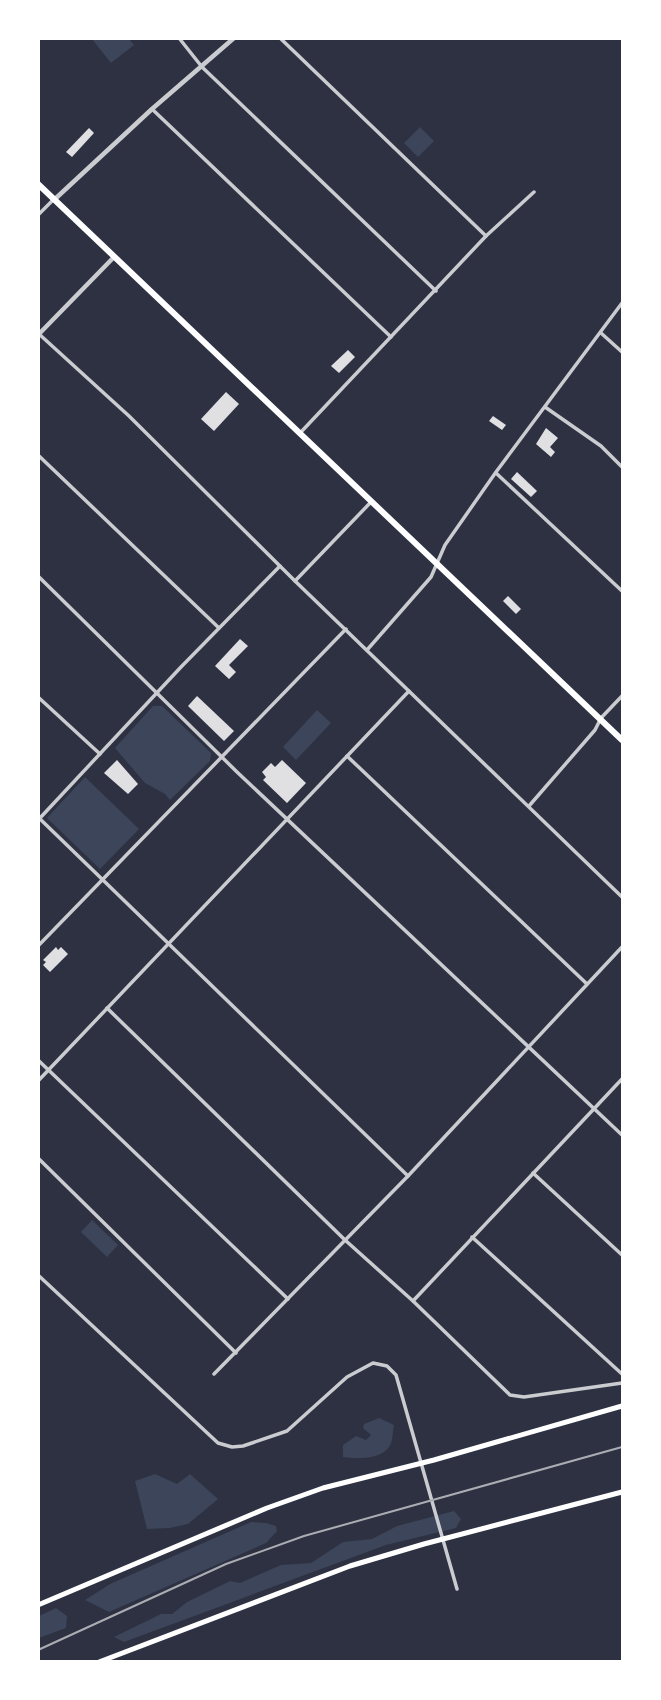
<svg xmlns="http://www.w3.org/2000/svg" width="661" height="1700" viewBox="0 0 661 1700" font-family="'Golos Text',sans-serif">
<rect width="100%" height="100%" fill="#2d3142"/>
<g fill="#3c4559">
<path d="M92,39H129L134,45L111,63Z"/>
<path d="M420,127L434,141L418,157L404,143Z"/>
<path d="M153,706H162L211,753L210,761L170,800L165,794L145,783L115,748Z"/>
<path d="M317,710L331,723L296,760L283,747Z"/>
<path d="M85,777L139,829L100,869L47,818Z"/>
<path d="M92,1220L118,1245L107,1257L81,1232Z"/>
<path d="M379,1418L394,1425C393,1430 393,1438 391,1443C385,1460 358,1459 343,1457V1445L356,1436L366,1440L371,1435L363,1428L364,1424Z"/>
<path d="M155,1474L177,1484L190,1474L218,1499L188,1524L170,1528L147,1529L135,1481Z"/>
<path d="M454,1511L461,1519L456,1528L386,1545L124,1642L114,1637L161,1614H172L187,1602L230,1581L240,1583L281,1565L311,1563L343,1542L372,1539L397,1526Z"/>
<path d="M251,1522L266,1523L276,1526L277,1531L266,1543L109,1612L85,1600L110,1584Z"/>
<path d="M56,1608L67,1616L66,1628L39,1638V1616Z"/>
</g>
<g fill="#e0e0e3">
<path d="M89,128L94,133L72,157L66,152Z"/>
<path d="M348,350L355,357L339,373L331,366Z"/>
<path d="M226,392L239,404L214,431L201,419Z"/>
<path d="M493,416L506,425L502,430L489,421Z"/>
<path d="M546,428L558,438L550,447L555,452L551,457L536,444Z"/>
<path d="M517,472L537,491L531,497L511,479Z"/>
<path d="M508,596L521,609L516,614L503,601Z"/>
<path d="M240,639L248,646L229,665L236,672L229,679L215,666Z"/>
<path d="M197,696L234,731L224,741L188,706Z"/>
<path d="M117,760L138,784L128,794L104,773Z"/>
<path d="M282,760L306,783L287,803L263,780L266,777L262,772L271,763L275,767Z"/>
<path d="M56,947L58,950L61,947L68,954L50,972L43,965L46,962L43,960Z"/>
</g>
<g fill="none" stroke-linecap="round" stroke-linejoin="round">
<g stroke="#caccd0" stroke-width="3.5">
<path d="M179,38L202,67L436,291"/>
<path d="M280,38L486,236"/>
<path d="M152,109L391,337"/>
<path d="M38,215L53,200"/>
<path d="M601,333L622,352"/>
<path d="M39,334L129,416L295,581L622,897"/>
<path d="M545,407L601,446L622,467"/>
<path d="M301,432L486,236L534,192"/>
<path d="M38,455L219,628"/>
<path d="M496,473L622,591"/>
<path d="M38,576L237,772L622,1135"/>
<path d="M295,581L371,502"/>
<path d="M367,650L431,577L445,545L496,472L622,303"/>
<path d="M38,697L100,754"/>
<path d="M347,756L587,984"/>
<path d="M529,806L595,730L601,718L622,696"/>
<path d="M38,817L408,1176"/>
<path d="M40,818L181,667L280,566"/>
<path d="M38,946L346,629"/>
<path d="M107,1008L345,1240L413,1301L510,1395L524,1397L622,1383"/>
<path d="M38,1060L288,1299"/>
<path d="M38,1081L409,691"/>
<path d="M38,1158L236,1353"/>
<path d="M533,1173L622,1255"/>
<path d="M472,1237L622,1374"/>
<path d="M38,1275L218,1443L232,1447L243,1446L287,1431L347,1377L373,1363L387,1366L396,1375L457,1589"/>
<path d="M413,1301L622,1079"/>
<path d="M214,1374L408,1176L622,947"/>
</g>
<g stroke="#caccd0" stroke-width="4.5">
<path d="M55,199L152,109L234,38"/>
<path d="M38,335L114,257"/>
</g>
<g stroke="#fff" stroke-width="5">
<path d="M38,1605L267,1508L323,1488L434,1460L622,1406"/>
<path d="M99,1662L350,1566L424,1544L622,1492"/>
</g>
<path stroke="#fff" stroke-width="6" d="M38,184L622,740"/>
<path stroke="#abadb3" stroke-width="2" d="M38,1650L226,1564L304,1536L622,1447"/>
</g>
<rect width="661" height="1700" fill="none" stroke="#ffffff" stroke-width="80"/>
</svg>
